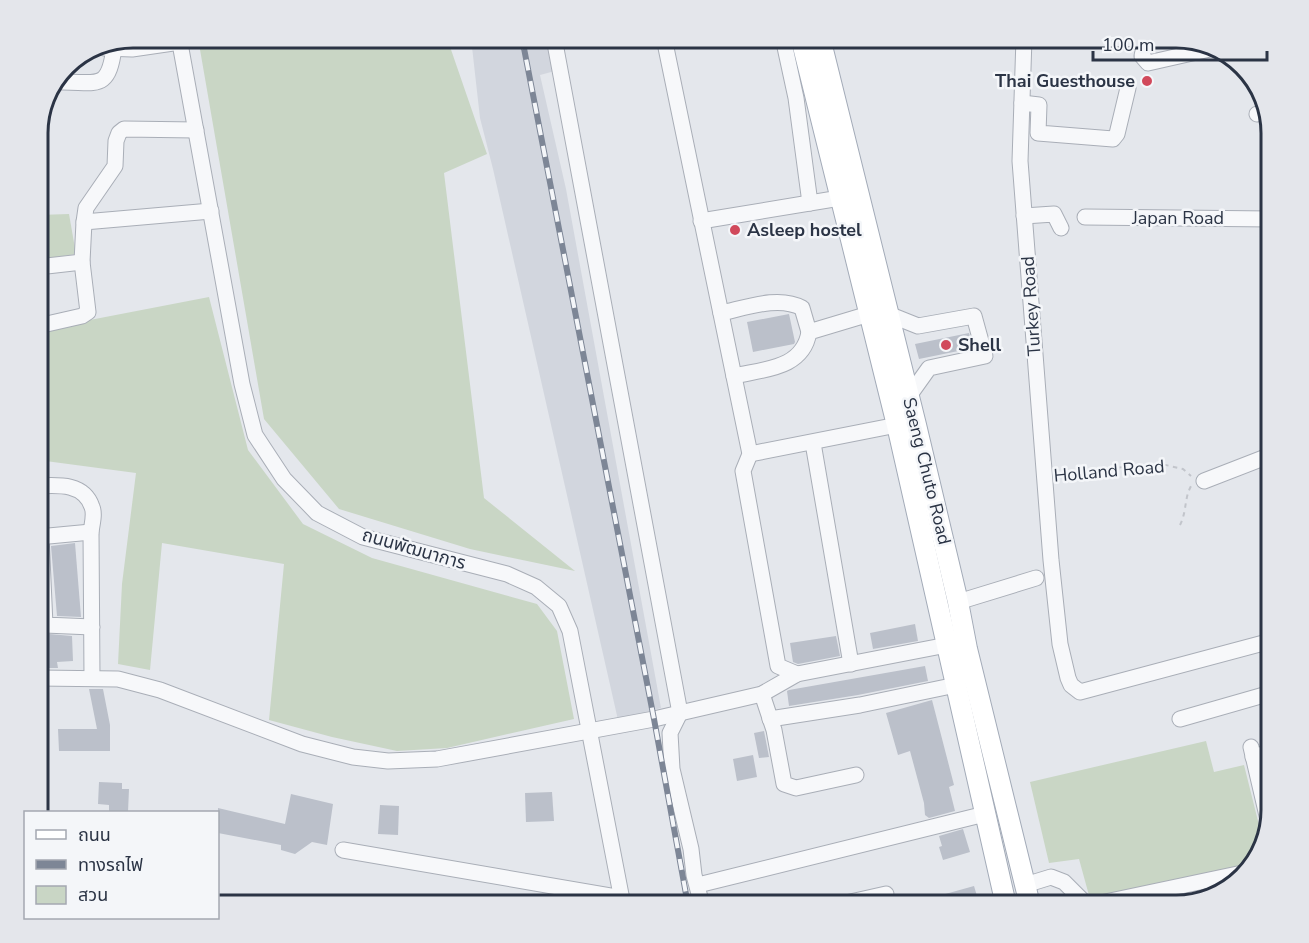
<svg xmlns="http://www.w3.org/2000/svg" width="1309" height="943" viewBox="0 0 1309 943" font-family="'Nunito Sans','Noto Sans Thai',sans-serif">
<rect width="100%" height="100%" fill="#e4e7ec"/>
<path fill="#d2d6de" d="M471,38H549L555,71L540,75L566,189L661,708L618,720L493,169L480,118Z"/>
<g fill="#c9d6c5">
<path d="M198,38H447L487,154L444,173L484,498L575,571L470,549L339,509L264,419Z"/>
<path d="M69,214L76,254L38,260V215Z"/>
<path d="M209,297L248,450L303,524L372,558L537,604L557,631L574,719L447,748L397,751L332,737L269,720L284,564L162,543L150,670L118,664L122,584L136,473L38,460V330Z"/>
<path d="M1206,741L1214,772L1244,765L1262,837L1253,865L1090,899L1079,859L1049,863L1030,782Z"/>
</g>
<g fill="#bbc0ca">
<path d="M789,314L795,342L794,344L753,352L747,322Z"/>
<path d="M969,333L973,348L919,359L915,344Z"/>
<path d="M75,543L81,617L57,616L51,546Z"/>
<path d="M915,624L918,641L873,649L870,633Z"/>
<path d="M38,633L72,636L73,661L57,662L58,668H38Z"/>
<path d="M836,636L840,656L798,664L793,662L790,643Z"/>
<path d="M925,666L928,681L858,695L789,706L787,691L789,690Z"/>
<path d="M89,689H103L110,725V751H59L58,729H97Z"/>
<path d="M932,700L954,785L949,787L955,811L929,818L925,815L924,803L910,751L898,755L886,713Z"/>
<path d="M764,731L769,757L759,758L754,733Z"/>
<path d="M753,755L757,777L737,781L733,759Z"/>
<path d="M99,782L122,783V789H129L128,812L109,811V805L98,804Z"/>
<path d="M552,792L554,821L526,822L525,793Z"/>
<path d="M291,794L333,804L327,845L312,842L295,854L281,850V845L218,833V808L285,824Z"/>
<path d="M380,805L399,806L398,835L378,834Z"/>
<path d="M963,829L970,852L943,860L939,847L942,846L939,836Z"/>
<path d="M974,886L980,906H913V903Z"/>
</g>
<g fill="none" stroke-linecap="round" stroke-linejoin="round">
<g stroke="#a9aeb7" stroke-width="17">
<g id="minor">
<path d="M179,38L242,384L255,435L284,479L317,513L363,537L507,574L536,587L559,606L570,631L623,905"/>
<path d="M554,38L680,713L670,733L672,769L691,849L694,875L702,905"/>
<path d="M664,38L750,454L743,471L778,666L797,674"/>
<path d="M783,38L796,98L810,203"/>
<path d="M1024,38L1020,161L1051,560L1060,644L1068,678L1071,685L1080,692L1271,641"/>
<path d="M1146,38L1142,56L1148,63L1210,49"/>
<path d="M104,48L132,49L180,42"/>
<path d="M59,82C96,81 108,93 114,48"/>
<path d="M1022,103L1039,105L1038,133L1113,139L1117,134L1128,88"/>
<path d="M1257,114L1267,112"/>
<path d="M1024,216L1054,214L1061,228"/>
<path d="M1085,217L1271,219"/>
<path d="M701,221L840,198"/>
<path d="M84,222L86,208L115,166L116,141L119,133L124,129L196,130"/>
<path d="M38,267L82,262"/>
<path d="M721,313C745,308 779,295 802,308L809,332"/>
<path d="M888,314L918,326L974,316L985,356L929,368L909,396"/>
<path d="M38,326L82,316L88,312L82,262L84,222L211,211"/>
<path d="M734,376C764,369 803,369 809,332L869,314"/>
<path d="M813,443L851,664"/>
<path d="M750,454L897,425"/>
<path d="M1204,481L1271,455"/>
<path d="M38,486C58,485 84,483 92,507C95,514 92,524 91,532L92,678"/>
<path d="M41,536L45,625L92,627"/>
<path d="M38,537L91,532"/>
<path d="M958,602L1036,578"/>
<path d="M38,678L118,679L160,690L302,744L353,757L388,761L437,759L654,719L762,694L797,674L947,645"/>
<path d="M762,694L774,730L784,784L796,788L856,775"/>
<path d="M770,719L860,705L956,685"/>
<path d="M1180,719L1271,693"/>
<path d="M1251,747L1268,820"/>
<path d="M1253,757L1271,752"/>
<path d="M343,850L622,898"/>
<path d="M698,885L985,814"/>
<path d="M1025,885L1051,877L1064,882L1087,905"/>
<path d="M837,905L886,894"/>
<path d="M1091,905L1247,872"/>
</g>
</g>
<g stroke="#a3abb8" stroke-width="22">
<g id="major">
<path d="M801,38L897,425L1006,905"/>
<path d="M820,38L916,425L958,602L967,649L1030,905"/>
</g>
</g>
<g stroke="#c2c5cb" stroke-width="2" stroke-dasharray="4.5 4.5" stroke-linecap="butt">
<path d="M1057,475L1157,463L1183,469L1191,476"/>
<path d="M1180,525C1187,511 1184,499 1191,486"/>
</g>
<use href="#minor" stroke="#f7f8fa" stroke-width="15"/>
<use href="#major" stroke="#fff" stroke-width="20"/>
<g stroke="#7d8696" stroke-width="6">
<path id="rail" d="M522,38L654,719L688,905"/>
</g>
<use href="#rail" stroke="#f4f6f9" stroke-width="4" stroke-dasharray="11" stroke-linecap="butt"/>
</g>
<g fill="#d1495b" stroke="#f4f6f9" stroke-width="2">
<circle cx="1147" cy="81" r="6"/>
<circle cx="735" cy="230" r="6"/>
<circle cx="946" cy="345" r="6"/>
</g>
<g text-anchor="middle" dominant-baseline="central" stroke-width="5" stroke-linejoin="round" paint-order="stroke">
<g font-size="18" font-weight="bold" fill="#2b3445" stroke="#f4f6f9" text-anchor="start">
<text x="1135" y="81" text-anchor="end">Thai Guesthouse</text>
<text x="747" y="230">Asleep hostel</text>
<text x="958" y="345">Shell</text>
</g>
<g font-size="18" fill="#2b3445" stroke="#f4f6f9">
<text x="1178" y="218">Japan Road</text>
<text transform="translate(1031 306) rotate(-94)">Turkey Road</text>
<text transform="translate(927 471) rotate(76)">Saeng Chuto Road</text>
<text transform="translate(1109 471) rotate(-5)">Holland Road</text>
<text transform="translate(414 549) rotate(16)">ถนนพัฒนาการ</text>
</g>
</g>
<path d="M0 0H1309V943H0ZM133 48H1176A85 85 0 0 1 1261 133V810A85 85 0 0 1 1176 895H133A85 85 0 0 1 48 810V133A85 85 0 0 1 133 48Z" fill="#e4e6eb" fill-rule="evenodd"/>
<path fill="none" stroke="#2b3445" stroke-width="3" d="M133 48H1176A85 85 0 0 1 1261 133V810A85 85 0 0 1 1176 895H133A85 85 0 0 1 48 810V133A85 85 0 0 1 133 48Z"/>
<rect x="24" y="811" width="195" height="108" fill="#f4f6f9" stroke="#a4a8b1" stroke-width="1.5"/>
<rect x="36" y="830" width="30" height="9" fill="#ffffff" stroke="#a4a8b1" stroke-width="1.5"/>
<text x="78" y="841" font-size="18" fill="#2b3445">ถนน</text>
<rect x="36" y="860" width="30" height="9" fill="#7d8696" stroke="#a4a8b1" stroke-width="1.5"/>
<text x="78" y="871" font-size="18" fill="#2b3445">ทางรถไฟ</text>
<rect x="36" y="886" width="30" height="18" fill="#c9d6c5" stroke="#a4a8b1" stroke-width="1.5"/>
<text x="78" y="901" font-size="18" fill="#2b3445">สวน</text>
<path d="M1093 51v9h174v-9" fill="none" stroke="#2b3445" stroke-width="3"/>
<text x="1102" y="51" font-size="18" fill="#2b3445" stroke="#f4f6f9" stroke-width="4.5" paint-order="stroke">100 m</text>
</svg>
